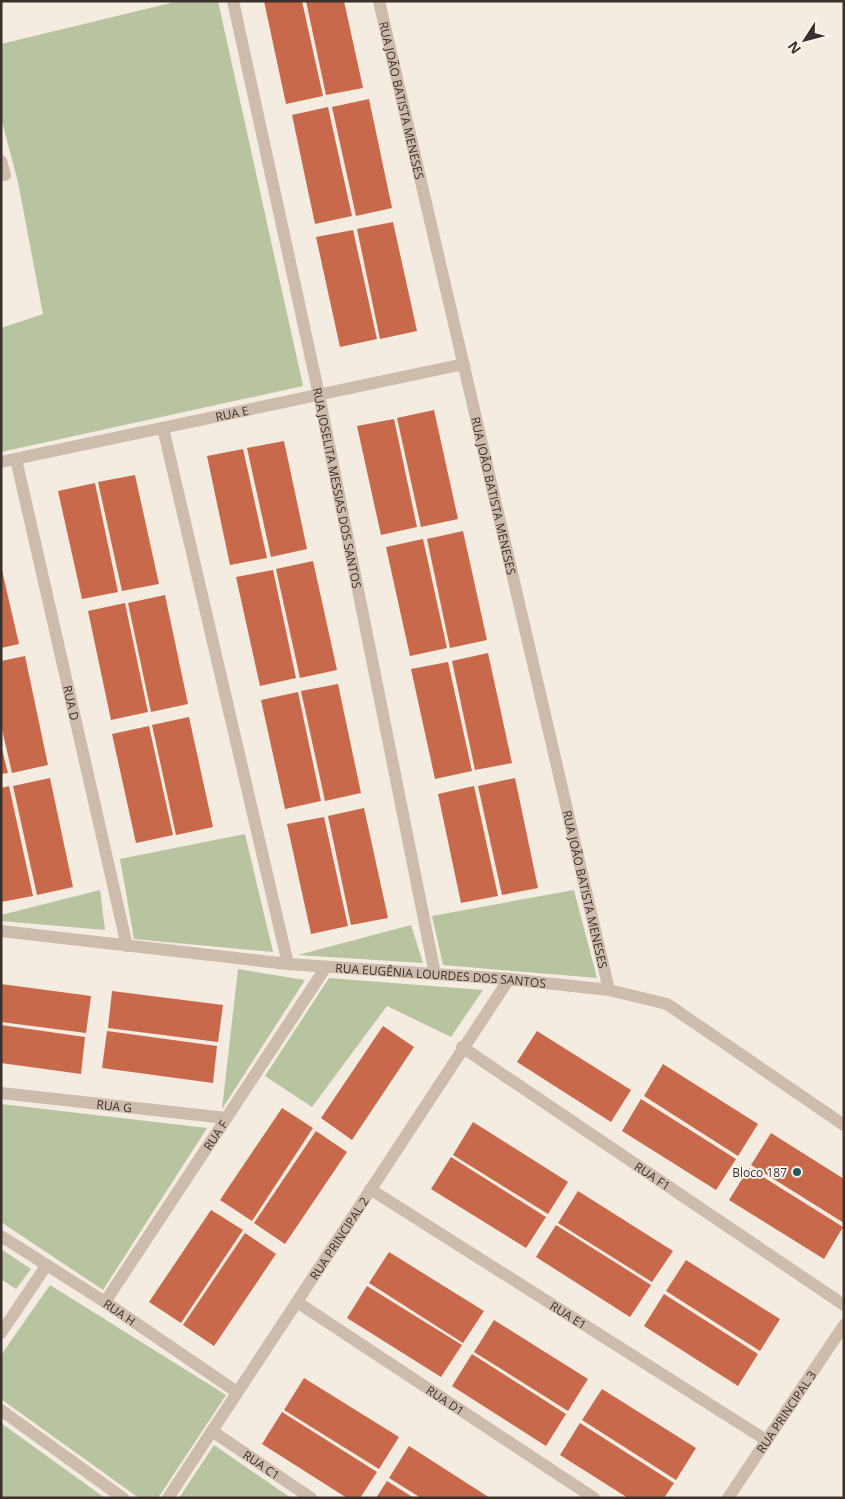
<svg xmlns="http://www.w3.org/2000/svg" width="845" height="1499" viewBox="0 0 845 1499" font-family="'Open Sans',sans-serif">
<rect width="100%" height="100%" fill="#f4ebe1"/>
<g fill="#b8c4a0">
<path d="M179,1H218L303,386L1,452V328L43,314L18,182L1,118V44Z"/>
<path d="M245,834L273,952L134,939L120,859Z"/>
<path d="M100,890L105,930L1,921V915Z"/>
<path d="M574,890L597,978L443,965L432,916Z"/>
<path d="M411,925L423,963L298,955Z"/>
<path d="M238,969L305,980L222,1109Z"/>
<path d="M329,978L483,990L451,1037L387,1006L312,1107L265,1076Z"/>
<path d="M1,1104L207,1128L103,1290L1,1222Z"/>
<path d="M1,1249L31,1269L16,1289L1,1279Z"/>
<path d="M50,1285L226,1395L158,1498H139L1,1399V1355Z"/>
<path d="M1,1423L105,1498H1Z"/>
<path d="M214,1445L291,1498H179Z"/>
</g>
<g fill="#c8694b">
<path d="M264,1H302L323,96L286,104Z"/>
<path d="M306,1H344L363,88L326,95Z"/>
<path d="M369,99L392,208L356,216L332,107Z"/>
<path d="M328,107L352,216L315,224L292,115Z"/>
<path d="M393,222L417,331L380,339L357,229Z"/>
<path d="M353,230L377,339L340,347L316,237Z"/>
<path d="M434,410L458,519L421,527L397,418Z"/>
<path d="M394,419L417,527L381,535L357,426Z"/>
<path d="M284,441L307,549L271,557L247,448Z"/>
<path d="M243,449L267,558L230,565L207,456Z"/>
<path d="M135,475L159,584L122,591L98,482Z"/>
<path d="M95,483L118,592L82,599L58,491Z"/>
<path d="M463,531L487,640L450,648L427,539Z"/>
<path d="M423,539L447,648L410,656L386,547Z"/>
<path d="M313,561L337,670L300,678L276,569Z"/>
<path d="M1,566L19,644L1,648Z"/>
<path d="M273,570L296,678L260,686L236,577Z"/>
<path d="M165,595L188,704L151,712L128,603Z"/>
<path d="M125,603L148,712L111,720L88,611Z"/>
<path d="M488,653L512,763L475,770L452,661Z"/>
<path d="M25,656L48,765L12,773L1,725V661Z"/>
<path d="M448,662L472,771L435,779L411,669Z"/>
<path d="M338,684L361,793L325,801L301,691Z"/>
<path d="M298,692L321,801L285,809L261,700Z"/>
<path d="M189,717L213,827L176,835L152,725Z"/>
<path d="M149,726L173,835L136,843L112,734Z"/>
<path d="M1,745L8,773L1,774Z"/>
<path d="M50,778L73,887L37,895L13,786Z"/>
<path d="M515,778L538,888L502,895L478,786Z"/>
<path d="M9,786L33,896L1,902V788Z"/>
<path d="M474,786L498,896L461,903L438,794Z"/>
<path d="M364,808L388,918L351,925L328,816Z"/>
<path d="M324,817L348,926L311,934L287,824Z"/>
<path d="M1,984L91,996L86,1033L1,1022Z"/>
<path d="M112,991L223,1005L218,1042L108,1028Z"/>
<path d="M1,1025L85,1037L81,1074L1,1063Z"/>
<path d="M383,1026L414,1047L352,1140L321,1118Z"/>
<path d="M107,1031L217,1046L213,1083L102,1068Z"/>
<path d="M537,1031L631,1090L611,1122L517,1062Z"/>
<path d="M663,1064L758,1124L738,1156L644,1096Z"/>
<path d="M641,1099L736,1159L716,1190L622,1131Z"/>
<path d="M282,1108L313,1128L252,1221L220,1200Z"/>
<path d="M473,1122L568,1182L548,1214L453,1155Z"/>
<path d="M316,1131L347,1152L285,1244L254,1223Z"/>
<path d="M771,1133L844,1179V1223L751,1165Z"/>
<path d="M451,1157L546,1217L526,1248L431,1189Z"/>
<path d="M749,1168L843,1227L824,1259L729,1200Z"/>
<path d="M578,1191L673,1251L652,1282L558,1223Z"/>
<path d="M211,1210L243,1230L181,1323L149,1302Z"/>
<path d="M556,1225L651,1285L630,1317L536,1257Z"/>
<path d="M245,1233L276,1254L214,1346L183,1325Z"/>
<path d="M389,1252L484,1311L463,1343L369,1283Z"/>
<path d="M686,1260L780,1319L760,1351L666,1291Z"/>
<path d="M367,1286L462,1345L441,1377L347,1318Z"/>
<path d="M664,1294L758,1354L738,1386L644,1326Z"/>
<path d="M494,1320L588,1379L568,1411L474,1352Z"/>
<path d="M472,1354L566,1414L546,1446L452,1386Z"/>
<path d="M304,1378L399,1437L379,1469L284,1410Z"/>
<path d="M602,1389L696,1448L676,1480L582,1420Z"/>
<path d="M282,1412L377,1472L360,1498H347L262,1444Z"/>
<path d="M580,1423L674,1483L664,1498H628L560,1455Z"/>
<path d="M409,1446L490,1498H421L389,1478Z"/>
<path d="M387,1481L414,1498H376Z"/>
</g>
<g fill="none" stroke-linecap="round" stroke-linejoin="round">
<g stroke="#cdbbac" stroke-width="12">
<path id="s1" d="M233,1L319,395L435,974"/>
<path id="s2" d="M379,1L609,990"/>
<path d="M1,161L5,175"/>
<path d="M163,428L288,964"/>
<path id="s3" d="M16,459L127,946"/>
<path id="s4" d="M1,462L464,364"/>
<path id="s5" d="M1,931L288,964L509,979L609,990L667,1004L844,1125"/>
<path id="s6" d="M462,1047L844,1305"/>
<path id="s7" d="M1,1093L226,1118"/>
<path id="s8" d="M370,1189L766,1440"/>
<path id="s9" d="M1,1236L105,1302L237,1392"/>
<path id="s10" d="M105,1302L326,967"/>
<path id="s11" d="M297,1302L594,1498"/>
<path d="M1,1333L46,1266"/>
<path d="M1,1410L123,1498"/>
<path id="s12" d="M212,1431L311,1498"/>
<path id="s13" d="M168,1498L509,979"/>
<path id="s14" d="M728,1498L844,1325"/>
</g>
</g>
<circle fill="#1f5a5e" stroke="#fbf5ee" stroke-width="2" cx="797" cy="1172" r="5"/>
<g text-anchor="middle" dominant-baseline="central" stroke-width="4" stroke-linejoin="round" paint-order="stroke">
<g font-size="12" fill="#3b302b" stroke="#fbf5ee">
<text stroke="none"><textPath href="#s2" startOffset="102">RUA JOÃO BATISTA MENESES</textPath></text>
<text stroke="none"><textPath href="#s4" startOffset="236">RUA E</textPath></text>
<text stroke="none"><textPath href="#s1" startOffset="498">RUA JOSELITA MESSIAS DOS SANTOS</textPath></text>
<text stroke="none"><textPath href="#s2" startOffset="508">RUA JOÃO BATISTA MENESES</textPath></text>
<text stroke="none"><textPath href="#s3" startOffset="250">RUA D</textPath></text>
<text stroke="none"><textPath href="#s2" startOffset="912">RUA JOÃO BATISTA MENESES</textPath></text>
<text stroke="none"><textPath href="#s5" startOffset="442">RUA EUGÊNIA LOURDES DOS SANTOS</textPath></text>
<text stroke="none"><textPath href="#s7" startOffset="114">RUA G</textPath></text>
<text stroke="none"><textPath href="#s10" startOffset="200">RUA F</textPath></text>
<text stroke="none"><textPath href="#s6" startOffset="230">RUA F1</textPath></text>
<text stroke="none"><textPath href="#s13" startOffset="311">RUA PRINCIPAL 2</textPath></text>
<text stroke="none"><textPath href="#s9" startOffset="141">RUA H</textPath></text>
<text stroke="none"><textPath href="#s8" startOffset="235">RUA E1</textPath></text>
<text stroke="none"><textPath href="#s11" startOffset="178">RUA D1</textPath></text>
<text stroke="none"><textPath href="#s14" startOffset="104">RUA PRINCIPAL 3</textPath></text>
<text stroke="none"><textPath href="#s12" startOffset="60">RUA C1</textPath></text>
</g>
<g font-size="12" fill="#3b302b" stroke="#fbf5ee" text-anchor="end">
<text x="787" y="1172">Bloco 187</text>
</g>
</g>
<rect width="845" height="1499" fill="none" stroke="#3b302b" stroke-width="5"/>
<g transform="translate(805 40) rotate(234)" stroke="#fbf5ee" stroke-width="4" paint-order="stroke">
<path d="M0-4L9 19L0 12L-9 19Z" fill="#3b302b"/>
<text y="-8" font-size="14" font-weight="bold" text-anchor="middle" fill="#3b302b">N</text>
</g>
</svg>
